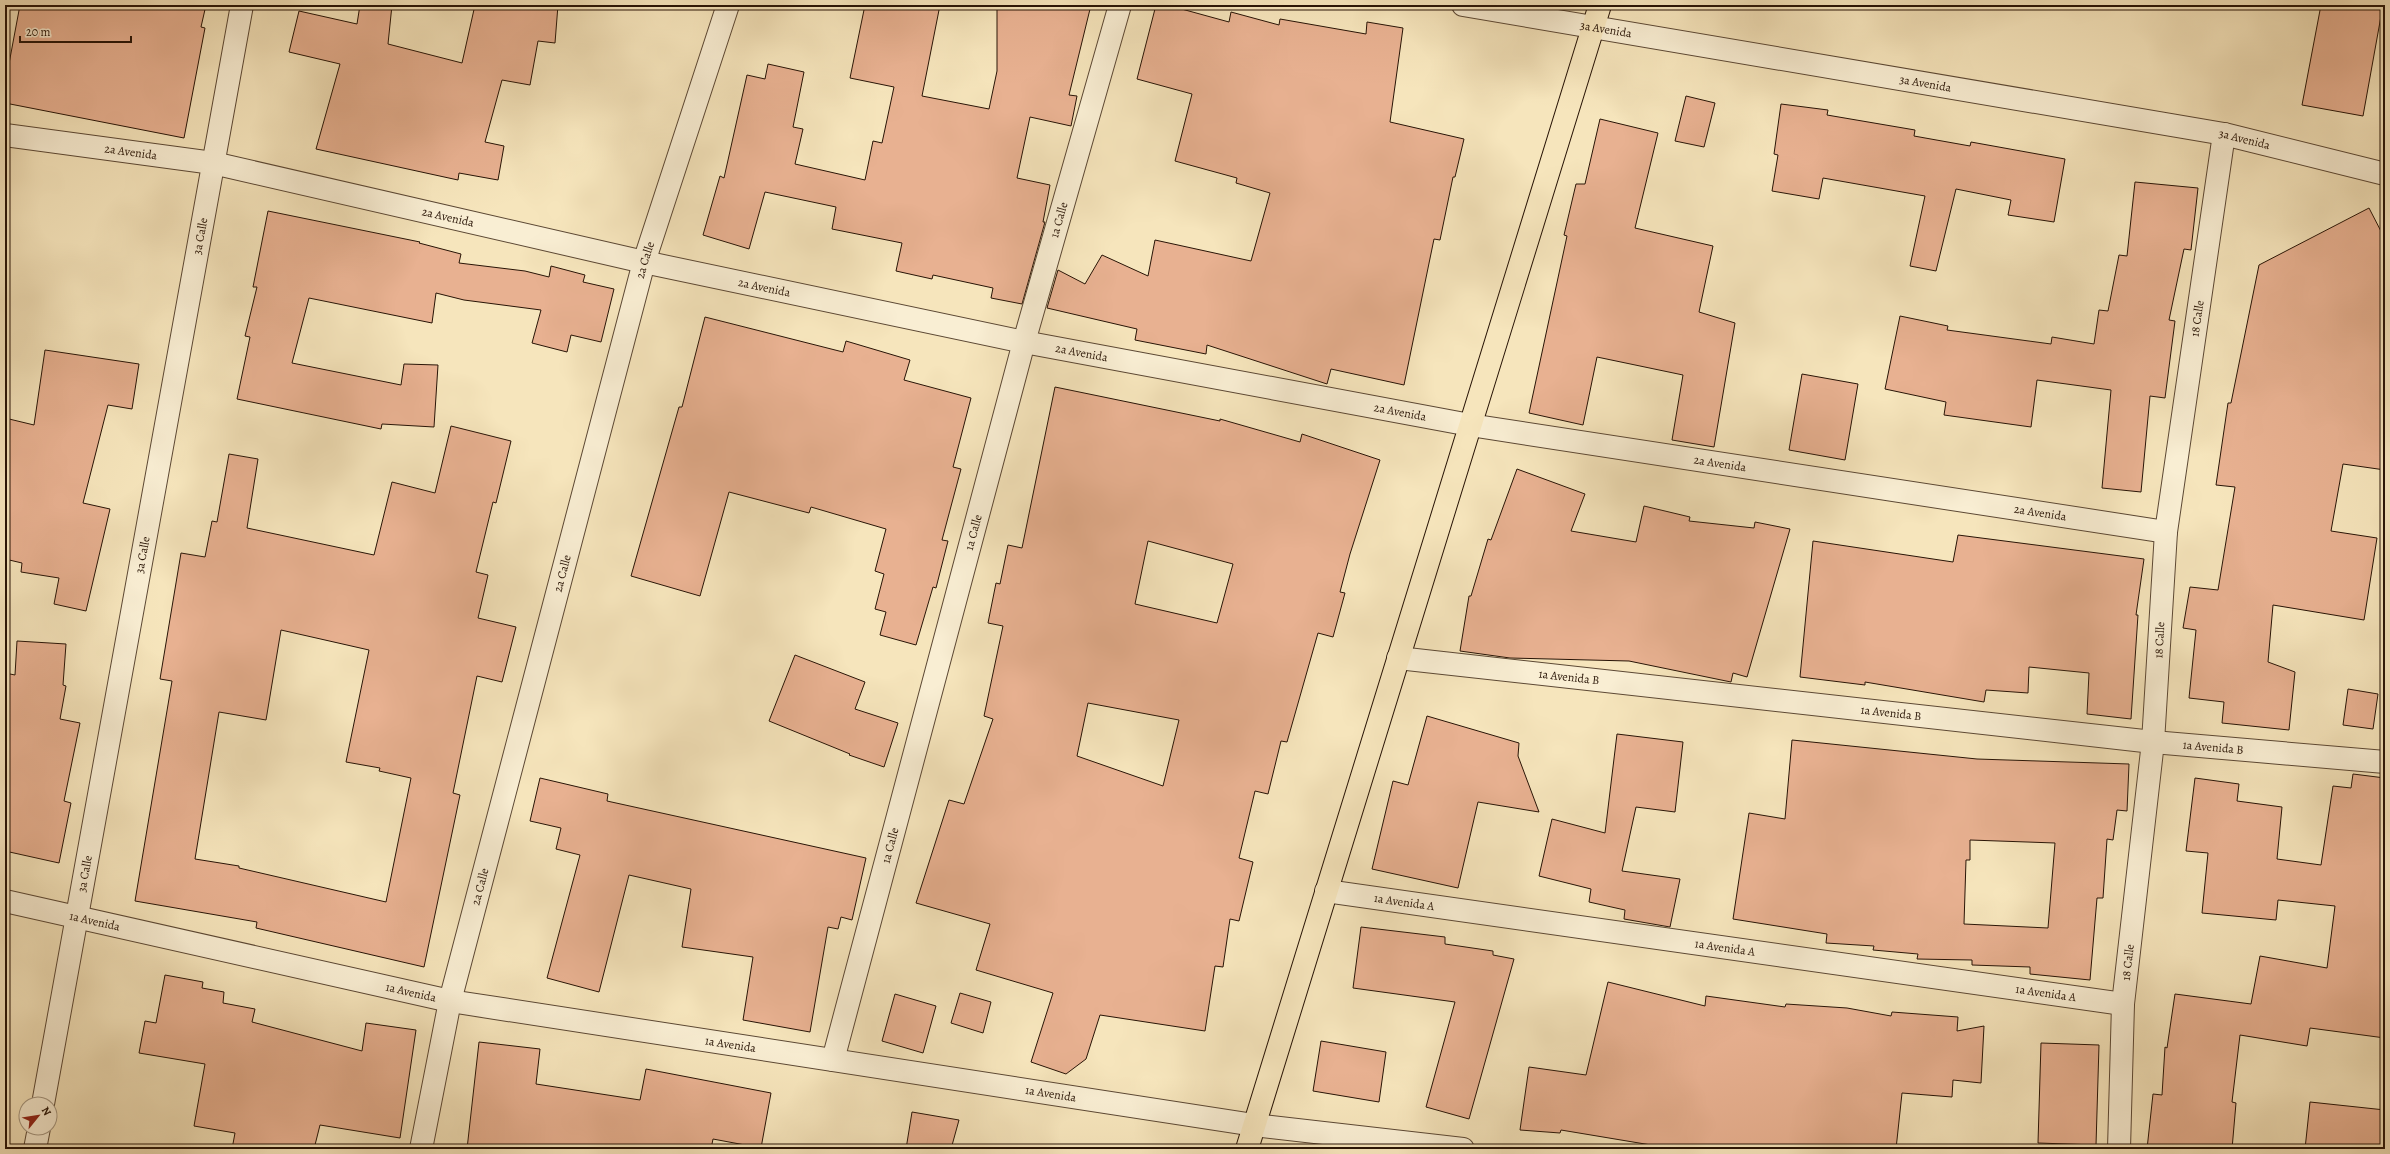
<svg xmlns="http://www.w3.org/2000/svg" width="2390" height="1154" viewBox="0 0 2390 1154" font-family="Alegreya,serif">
<rect width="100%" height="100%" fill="#f6e5bc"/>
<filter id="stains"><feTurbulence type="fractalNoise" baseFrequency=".005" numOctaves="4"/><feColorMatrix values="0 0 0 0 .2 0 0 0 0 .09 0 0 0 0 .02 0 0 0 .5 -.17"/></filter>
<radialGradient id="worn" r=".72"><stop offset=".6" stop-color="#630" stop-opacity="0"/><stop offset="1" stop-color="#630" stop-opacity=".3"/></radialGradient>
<g fill="#e8b191" stroke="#281406" fill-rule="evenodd">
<path d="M20,5H206L201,27L205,28L184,138L5,103V85Z"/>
<path d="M360,5H392L388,44L462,63L475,5H558L555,43L538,41L530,85L502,80L485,142L504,146L498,180L459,173L458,180L316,149L340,64L289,52L299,11L357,24Z"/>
<path d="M865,5H940L922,96L989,109L997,71V5H1091L1069,95L1077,96L1071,126L1030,117L1017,178L1050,185L1043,222H1045L1022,304L991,298L993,288L933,275L932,279L896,271L902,243L832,229L836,207L765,192L749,249L703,235L720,176L724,178L747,75L765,79L768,64L804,72L793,127L803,129L795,164L865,180L873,141L882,143L894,87L850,78Z"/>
<path d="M1156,5H1167L1229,22L1231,12L1279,25L1280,19L1366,34L1367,22L1403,28L1390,122L1464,139L1455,177H1453L1440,240L1434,239L1404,385L1331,369L1327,384L1207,345L1206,354L1135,340L1137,329L1047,308L1058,270L1085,284L1102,255L1148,276L1155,240L1251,261L1270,193L1236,183L1237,178L1175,161L1192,94L1137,79Z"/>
<path d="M2321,5H2383L2363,116L2302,105Z"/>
<path d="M1686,96L1715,103L1704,147L1675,141Z"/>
<path d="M1781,104L1828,110L1827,115L1915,130L1914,136L1970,146L1971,142L2065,159L2054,222L2008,215L2011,200L1956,189L1936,271L1910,266L1925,196L1823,178L1819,199L1772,191L1778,155L1774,154Z"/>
<path d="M1600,119L1658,133L1635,228L1713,246L1699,312L1735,323L1714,447L1672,440L1683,375L1597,357L1583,425L1529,413L1567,236L1564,235L1576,184H1585Z"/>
<path d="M2135,182L2198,188L2191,250L2184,249L2169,320L2175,321L2165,398L2150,396L2141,492L2102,488L2111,390L2037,380L2031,427L1944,415L1946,402L1885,389L1900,316L1948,326L1947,330L2051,344L2052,337L2094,344L2099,310L2108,311L2119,255L2127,256Z"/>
<path d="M2369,208L2385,239V470L2343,464L2331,531L2377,538L2364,620L2273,605L2268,662L2295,672L2289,730L2222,723L2224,702L2189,698L2196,630L2183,628L2190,587L2218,590L2235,487L2216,485L2228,403H2231L2259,265Z"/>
<path d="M268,211L420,242L419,243L461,254L459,263L525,271L549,277L551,266L585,275L583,282L614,289L601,342L571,335L567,352L532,343L541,310L464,300L436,293L432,323L309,298L292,363L401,385L404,364L438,365L434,427L382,424L381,429L237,399L250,337L245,336L257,287H253Z"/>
<path d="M705,317L843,352L846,341L910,360L904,380L971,398L953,467L961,469L942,540L948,541L936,588L933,587L916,645L880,635L886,612L875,609L884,574L875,571L886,529L811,507L809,513L729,492L700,596L631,576L679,407H682Z"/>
<path d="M45,350L139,364L132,409L108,405L83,503L110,509L86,611L54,604L59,578L21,572L22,563L5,559V418L34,425Z"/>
<path d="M1802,374L1858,384L1845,460L1789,450Z"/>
<path d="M1055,387L1220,421V419L1300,442L1302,434L1380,460L1350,554L1340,592L1345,593L1333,637L1318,633L1287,742L1281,741L1268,794L1255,791L1239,858L1253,862L1239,921L1230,919L1223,967L1215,966L1205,1031L1100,1015L1086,1059L1066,1074L1031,1062L1053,993L976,970L990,924L916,903L949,800L964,804L993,719L984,716L1003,626L988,623L996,583L1000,584L1008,545L1022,548ZM1148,541L1233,564L1217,623L1135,604ZM1088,703L1179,720L1163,786L1077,756Z"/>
<path d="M451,426L511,441L496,503L493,502L476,572L488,575L478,618L516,627L502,682L477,676L453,793L460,795L424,967L256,928L257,922L135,901L172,681L160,679L181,553L205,557L212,521L217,522L229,454L258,459L247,528L374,555L392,482L435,493ZM281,630L369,650L346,762L380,768L379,771L411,778L386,902L239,868V866L195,859L219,712L266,720Z"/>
<path d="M1517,469L1585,494L1571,531L1636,542L1644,506L1690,517L1689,521L1754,528L1755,522L1790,529L1747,677L1733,673L1731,682L1629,661L1510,658L1460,651L1469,596H1471L1488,539L1491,540Z"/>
<path d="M1958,535L2144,559L2136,615H2138L2131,719L2087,714L2089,673L2029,667L2028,693L1986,690L1984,702L1865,682V685L1800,677L1813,541L1953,562Z"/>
<path d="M17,641L66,644L63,685L66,686L60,719L80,723L64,801L71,803L59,863L5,851V673L15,675Z"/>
<path d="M795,655L865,682L855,709L898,723L884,767L849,755L850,754L769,721Z"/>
<path d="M2348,689L2378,694L2373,729L2343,725Z"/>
<path d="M1427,716L1519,743L1518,756L1539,812L1478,802L1458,888L1372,869L1393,781L1408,785Z"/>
<path d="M1617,734L1683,742L1675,812L1636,807L1622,871L1680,879L1670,927L1624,919L1625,910L1589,902L1591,889L1539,876L1552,819L1605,833Z"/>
<path d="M1792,740L1977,759L2129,764L2127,811L2117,810L2113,840L2107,839L2103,898H2097L2090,980L2030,974V967L1972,965V960L1917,959L1918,954L1873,950L1874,946L1826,943L1827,934L1733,919L1749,813L1785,819ZM1970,840L2055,843L2048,928L1964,924L1966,860H1970Z"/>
<path d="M2353,774L2385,778V1038L2310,1028L2307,1046L2240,1035L2232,1102L2236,1103L2232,1149H2147L2153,1094L2162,1095L2165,1047L2167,1048L2175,994L2251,1004L2260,956L2327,968L2335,906L2278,900L2276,920L2202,913L2208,853L2186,851L2195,778L2239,784L2237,801L2282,807L2277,859L2321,865L2333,786L2351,788Z"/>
<path d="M540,778L608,794L607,801L866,858L852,920L841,917L838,929L828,927L810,1032L743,1020L753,957L682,947L691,889L629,875L599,992L547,978L580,855L556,849L561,828L530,821Z"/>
<path d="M1361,927L1445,937V944L1493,951V955L1514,959L1469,1119L1426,1107L1455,1002L1353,988Z"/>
<path d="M165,975L203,982L202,988L224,992L223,1003L255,1009L252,1022L362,1051L366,1023L416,1030L400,1138L320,1125L314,1149H232L235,1133L194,1126L205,1064L139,1053L145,1021L156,1023Z"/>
<path d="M1608,982L1705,1006L1706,996L1785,1007L1786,1004L1847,1008L1891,1016L1892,1012L1958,1017L1957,1031L1984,1026L1981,1083L1953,1080L1952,1097L1902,1093L1896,1149H1690L1664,1145L1663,1147L1561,1130L1560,1133L1520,1130L1529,1067L1586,1075Z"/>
<path d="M960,993L991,1002L983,1033L951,1023Z"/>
<path d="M895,994L936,1006L923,1053L882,1041Z"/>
<path d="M1321,1041L1386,1052L1379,1102L1313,1091Z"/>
<path d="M479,1042L540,1049L536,1084L640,1100L646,1069L771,1093L761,1148L713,1139L711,1149H467Z"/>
<path d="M2041,1043L2099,1045L2096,1145L2038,1143Z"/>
<path d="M2310,1102L2385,1110V1149H2305Z"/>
<path d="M912,1112L959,1120L951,1149H906Z"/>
</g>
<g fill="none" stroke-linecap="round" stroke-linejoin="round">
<g stroke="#5c4834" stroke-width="24">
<g id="minor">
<path id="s1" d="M1463,5L2224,134L2385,174"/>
<path id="s2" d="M5,135L213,163L644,262L1024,342L1470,425L2166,532"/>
<path id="s3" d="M1398,658L2153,742L2385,762"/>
<path id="s4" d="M1326,891L2123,1004"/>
<path id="s5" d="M5,901L450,1001L1254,1125L1463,1149"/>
<path id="s6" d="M833,1060L1024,342L1120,5"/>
<path id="s7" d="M43,1104L242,5"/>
<path d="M35,1149L39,1128"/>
<path id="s8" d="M421,1149L450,1001L644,262L728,5"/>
<path id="s9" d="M2119,1149L2123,1004L2153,742L2166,532L2224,134"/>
</g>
</g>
<g stroke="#281406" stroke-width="24">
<path id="major" d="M1247,1149L1600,5"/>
</g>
<use href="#minor" stroke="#f9eed3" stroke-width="22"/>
<use href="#major" stroke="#f6e5bc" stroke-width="22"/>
</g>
<g text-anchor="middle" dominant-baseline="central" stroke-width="3.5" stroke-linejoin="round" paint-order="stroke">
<g font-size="12" fill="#281406" stroke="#f9eed3">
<text stroke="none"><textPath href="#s1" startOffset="145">3a Avenida</textPath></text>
<text stroke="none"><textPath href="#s1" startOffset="469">3a Avenida</textPath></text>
<text stroke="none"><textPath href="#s1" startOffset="793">3a Avenida</textPath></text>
<text stroke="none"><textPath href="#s2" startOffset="127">2a Avenida</textPath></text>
<text stroke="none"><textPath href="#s2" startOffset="451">2a Avenida</textPath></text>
<text stroke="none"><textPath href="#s6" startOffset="870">1a Calle</textPath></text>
<text stroke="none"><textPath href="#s7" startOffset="882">3a Calle</textPath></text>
<text stroke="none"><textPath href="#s8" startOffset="917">2a Calle</textPath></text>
<text stroke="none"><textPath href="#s2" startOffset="775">2a Avenida</textPath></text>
<text stroke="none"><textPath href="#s9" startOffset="835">18 Calle</textPath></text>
<text stroke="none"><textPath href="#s2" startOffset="1099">2a Avenida</textPath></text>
<text stroke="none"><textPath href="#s2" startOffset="1423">2a Avenida</textPath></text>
<text stroke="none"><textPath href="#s2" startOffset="1747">2a Avenida</textPath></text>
<text stroke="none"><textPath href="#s2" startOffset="2071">2a Avenida</textPath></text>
<text stroke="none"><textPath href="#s6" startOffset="546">1a Calle</textPath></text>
<text stroke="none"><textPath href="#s7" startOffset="558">3a Calle</textPath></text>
<text stroke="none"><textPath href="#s8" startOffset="593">2a Calle</textPath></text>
<text stroke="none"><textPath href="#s9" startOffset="511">18 Calle</textPath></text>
<text stroke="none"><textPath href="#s3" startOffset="172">1a Avenida B</textPath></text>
<text stroke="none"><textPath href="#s3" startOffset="496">1a Avenida B</textPath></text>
<text stroke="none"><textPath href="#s3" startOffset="820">1a Avenida B</textPath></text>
<text stroke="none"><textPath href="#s6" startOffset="222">1a Calle</textPath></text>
<text stroke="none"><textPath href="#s7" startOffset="234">3a Calle</textPath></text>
<text stroke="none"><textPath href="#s8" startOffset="269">2a Calle</textPath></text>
<text stroke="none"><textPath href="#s4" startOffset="79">1a Avenida A</textPath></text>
<text stroke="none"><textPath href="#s5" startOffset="92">1a Avenida</textPath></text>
<text stroke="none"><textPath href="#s4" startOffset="403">1a Avenida A</textPath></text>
<text stroke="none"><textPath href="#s9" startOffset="187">18 Calle</textPath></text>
<text stroke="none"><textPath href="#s5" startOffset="416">1a Avenida</textPath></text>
<text stroke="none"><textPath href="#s4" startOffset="727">1a Avenida A</textPath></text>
<text stroke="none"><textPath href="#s5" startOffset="740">1a Avenida</textPath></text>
<text stroke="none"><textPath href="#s5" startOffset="1064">1a Avenida</textPath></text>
</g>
</g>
<rect width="2390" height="1154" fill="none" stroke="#f6e5bc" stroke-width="20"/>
<rect x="6" y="6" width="2378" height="1142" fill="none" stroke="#281406" stroke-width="2"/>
<rect x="10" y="10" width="2370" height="1134" fill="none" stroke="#281406"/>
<g transform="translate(38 1116) rotate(60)"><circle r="19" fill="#f9eed3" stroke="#a59781"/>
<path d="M0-3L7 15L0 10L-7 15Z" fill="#8f2418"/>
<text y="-6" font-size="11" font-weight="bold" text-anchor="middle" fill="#281406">N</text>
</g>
<path d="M20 36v6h111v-6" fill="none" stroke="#281406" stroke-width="2"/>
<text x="26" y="36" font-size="12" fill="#281406" stroke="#f9eed3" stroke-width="3" paint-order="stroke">20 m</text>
<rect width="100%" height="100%" filter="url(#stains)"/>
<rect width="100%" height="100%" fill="url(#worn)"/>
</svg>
